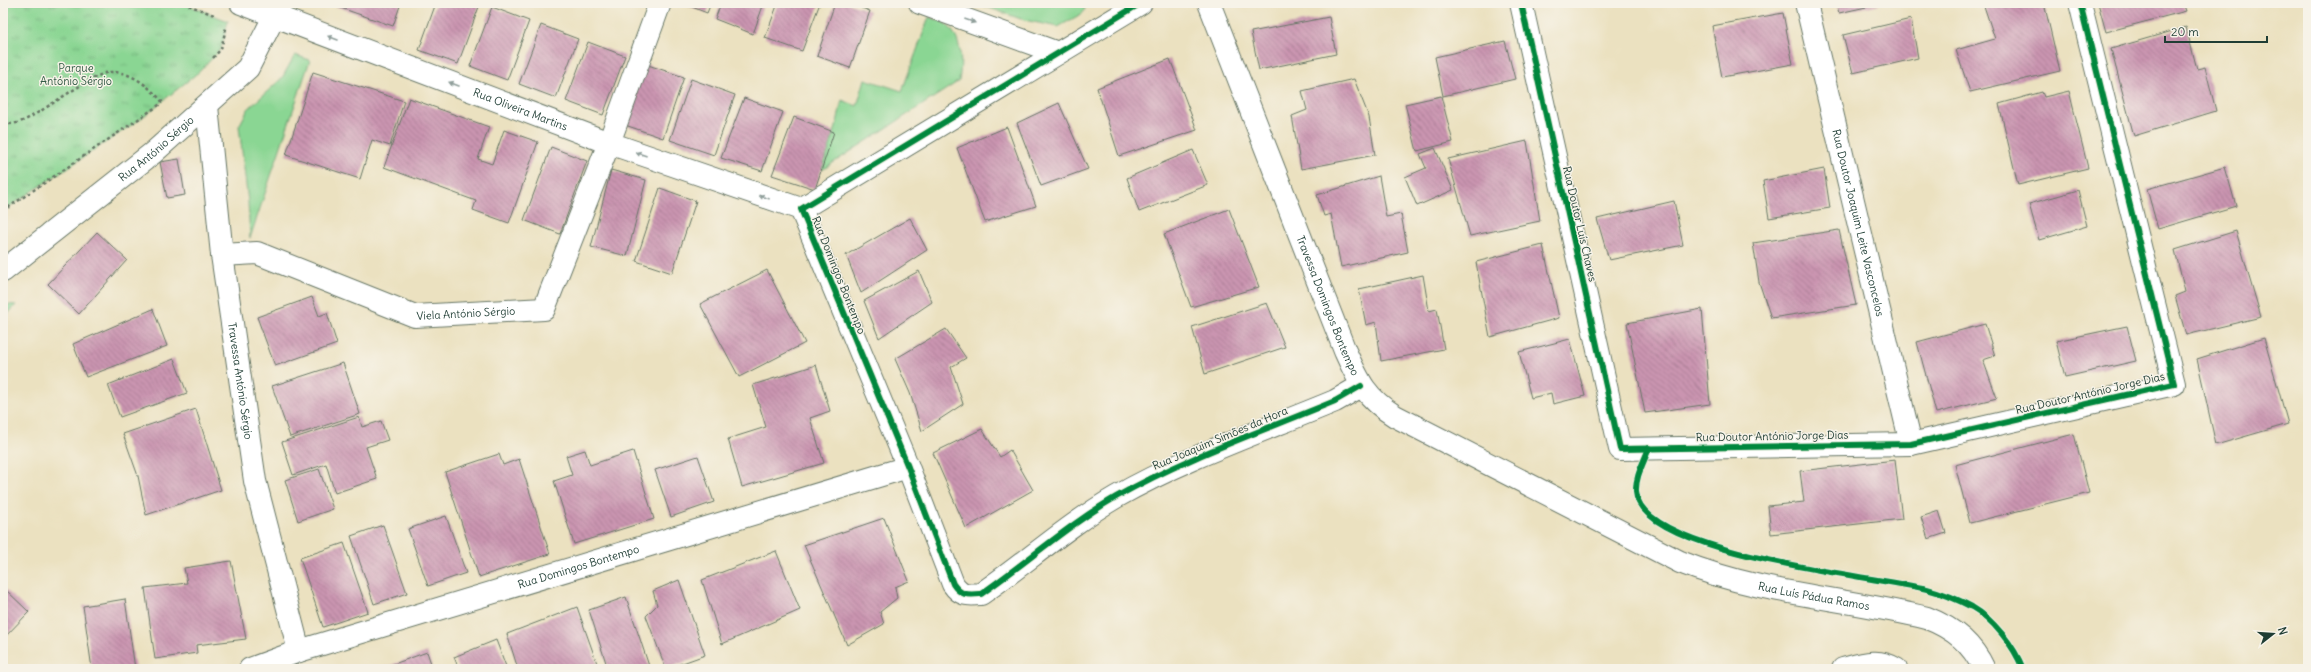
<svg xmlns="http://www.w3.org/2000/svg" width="2311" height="672" viewBox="0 0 2311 672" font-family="Delius,sans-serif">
<defs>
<pattern id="park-tufts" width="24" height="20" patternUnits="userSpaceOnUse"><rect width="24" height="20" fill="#8ad693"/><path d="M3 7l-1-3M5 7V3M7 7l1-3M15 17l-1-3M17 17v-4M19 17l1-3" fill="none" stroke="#70af79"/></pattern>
<pattern id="building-back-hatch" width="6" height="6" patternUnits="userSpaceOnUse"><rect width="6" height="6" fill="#ca94b0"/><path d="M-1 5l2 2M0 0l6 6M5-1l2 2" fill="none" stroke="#a37a90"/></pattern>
</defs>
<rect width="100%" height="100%" fill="#f7f3e8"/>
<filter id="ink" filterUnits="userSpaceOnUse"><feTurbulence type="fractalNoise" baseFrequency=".025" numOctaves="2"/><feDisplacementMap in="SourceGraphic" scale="8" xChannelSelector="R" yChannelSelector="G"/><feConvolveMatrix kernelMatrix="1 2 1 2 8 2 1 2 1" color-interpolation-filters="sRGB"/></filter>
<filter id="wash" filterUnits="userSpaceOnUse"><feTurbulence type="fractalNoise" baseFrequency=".012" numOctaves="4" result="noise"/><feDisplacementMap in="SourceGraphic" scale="16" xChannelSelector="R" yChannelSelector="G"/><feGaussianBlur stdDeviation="0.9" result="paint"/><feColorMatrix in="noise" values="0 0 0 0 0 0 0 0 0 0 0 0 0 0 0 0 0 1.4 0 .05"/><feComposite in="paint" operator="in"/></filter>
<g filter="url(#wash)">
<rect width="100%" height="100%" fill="#ebe1c0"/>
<g fill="#8ad693" stroke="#548a64">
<path d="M975,3H1087L1083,13L1058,27L1024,20Z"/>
<path d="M929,17C934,19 942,21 946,24C963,39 962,62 959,81L822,170L836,127L842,100L857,106L865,79L902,91Z"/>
<path d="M295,55L310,60L250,238L248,202L239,126L248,109L282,78Z"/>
<path d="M3,304L16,305L3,319Z"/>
</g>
<path fill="url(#park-tufts)" stroke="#548a64" d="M3,3H183L228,21L221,49L200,71L139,120L3,211Z"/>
<g id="blocks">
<g fill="url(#building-back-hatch)">
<path d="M336,3H401L393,26L335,6Z"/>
<path d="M436,3L480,4L458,64L419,50Z"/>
<path d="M682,3H711L707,13Z"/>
<path d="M721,3H764L753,34L715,19Z"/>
<path d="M778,3H820L802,51L765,38Z"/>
<path d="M835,3H848L870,11L850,68L817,56Z"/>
<path d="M1836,3H1880V4L1839,13Z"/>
<path d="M1983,3H2044L2060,71L1970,92L1956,50L1995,39Z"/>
<path d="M2098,3H2183L2186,11L2106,32Z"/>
<path d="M492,7L529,21L507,80L470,66Z"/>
<path d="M1783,13L1793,64L1722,77L1712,26Z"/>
<path d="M1329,17L1336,54L1259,70L1251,32Z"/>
<path d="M1911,19L1918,58L1853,73L1843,35Z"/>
<path d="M541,25L578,39L556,98L519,84Z"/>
<path d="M2186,27L2197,69L2205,67L2216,111L2134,136L2111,49Z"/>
<path d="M1505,41L1515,79L1443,96L1435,57Z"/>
<path d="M588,42L625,56L603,115L566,101Z"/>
<path d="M1170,59L1197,130L1119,156L1097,88Z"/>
<path d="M645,64L684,77L663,138L622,124Z"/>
<path d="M313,72L404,101L390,146L372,140L360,179L286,155Z"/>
<path d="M691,79L735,95L714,155L670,140Z"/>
<path d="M1354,79L1369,117L1375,155L1301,169L1292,116L1307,110L1302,91Z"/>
<path d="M2069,91L2088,168L2018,185L1999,104L2042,92L2044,97Z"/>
<path d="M1441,96L1453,142L1417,151L1405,104Z"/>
<path d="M409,98L489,127L478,159L492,164L504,130L538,142L509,223L473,210L476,201L384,167Z"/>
<path d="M744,98L783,112L762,171L721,158Z"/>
<path d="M1059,103L1088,169L1041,186L1017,123Z"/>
<path d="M794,117L834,132L815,189L772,175Z"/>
<path d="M1007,127L1036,206L985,222L957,148Z"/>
<path d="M1527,141L1540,221L1470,236L1448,159Z"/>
<path d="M551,147L587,161L560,234L524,220Z"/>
<path d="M1435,148L1453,190L1417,206L1405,177L1426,168L1420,154Z"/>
<path d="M1193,150L1208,185L1139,212L1127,178Z"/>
<path d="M179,159L185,195L167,198L160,162Z"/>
<path d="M2225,167L2236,206L2158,229L2147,189Z"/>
<path d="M1824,169L1830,208L1769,218L1763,181Z"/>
<path d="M611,170L646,180L627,256L591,247Z"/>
<path d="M1379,176L1386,217L1401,214L1408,252L1341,267L1331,214L1324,216L1317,195Z"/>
<path d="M660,188L696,201L672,273L636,261Z"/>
<path d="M2078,190L2087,226L2039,240L2029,204Z"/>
<path d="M1674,201L1683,245L1609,260L1597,219Z"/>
<path d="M1229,209L1259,287L1191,307L1164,234Z"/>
<path d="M910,218L927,250L861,293L846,255Z"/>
<path d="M1839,230L1856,305L1771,318L1759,282L1753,243Z"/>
<path d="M2236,231L2261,317L2186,335L2175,296L2185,292L2175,250Z"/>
<path d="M97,232L127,260L79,314L48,284Z"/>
<path d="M1543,245L1559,318L1490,337L1476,262Z"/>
<path d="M767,270L805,343L739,377L700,304Z"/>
<path d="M919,271L932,302L879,338L864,301Z"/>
<path d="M1423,275L1429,311L1437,309L1444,349L1381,361L1376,322L1366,325L1359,289Z"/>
<path d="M312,297L319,316L327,313L337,344L275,366L257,317Z"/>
<path d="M1267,303L1285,347L1205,374L1192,327Z"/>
<path d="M153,309L167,346L86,377L73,344Z"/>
<path d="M1702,309L1710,404L1645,413L1627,323Z"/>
<path d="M1985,324L1995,356L1983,360L1997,398L1936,413L1917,342Z"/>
<path d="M2127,326L2136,361L2065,377L2056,341Z"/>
<path d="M946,329L966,358L951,367L963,404L922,431L910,393L895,359Z"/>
<path d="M2264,338L2288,424L2216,445L2197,359Z"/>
<path d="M1570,339L1585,396L1553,404L1551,393L1531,398L1519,352Z"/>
<path d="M174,359L187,393L120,417L108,385Z"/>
<path d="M343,363L360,414L290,437L272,386Z"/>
<path d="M816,365L830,411L810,418L824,463L742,487L728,439L766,427L753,385Z"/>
<path d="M196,409L221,490L146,515L138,476L123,434Z"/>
<path d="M359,417L362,427L381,421L388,440L366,447L377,479L335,493L326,464L293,475L282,442Z"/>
<path d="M982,429L1000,457L1010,450L1033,490L966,528L933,453Z"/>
<path d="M2074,434L2089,493L1970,523L1955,465Z"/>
<path d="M585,450L590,465L633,451L654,519L574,544L554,481L572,475L566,456Z"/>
<path d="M499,454L503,465L519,459L550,554L479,577L445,472Z"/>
<path d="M698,456L714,502L671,517L655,470Z"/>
<path d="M1895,460L1902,519L1771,534L1768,506L1804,502L1800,471Z"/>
<path d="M319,469L333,509L298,521L285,480Z"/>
<path d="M1939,511L1946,533L1928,539L1921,517Z"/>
<path d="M446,516L466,573L428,586L408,529Z"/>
<path d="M884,518L909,581L895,587L897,598L880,612L884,624L847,645L804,545Z"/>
<path d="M383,525L407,593L374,604L351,536Z"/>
<path d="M344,543L368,612L323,627L300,558Z"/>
<path d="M776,551L800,610L722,644L702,580Z"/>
<path d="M231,561L246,639L196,645L197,653L155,659L145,588L187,583L184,568Z"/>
<path d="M679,580L705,655L666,669L646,616L657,605L653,591Z"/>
<path d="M5,589L29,612L3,639V591Z"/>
<path d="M626,597L650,669H608L589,610Z"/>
<path d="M125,599L135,669H92L83,606Z"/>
<path d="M577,607L599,669H518L507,634Z"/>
<path d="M496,640L507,669H459L454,657Z"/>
<path d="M427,652L433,669H380Z"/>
</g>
</g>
</g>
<g filter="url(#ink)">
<use href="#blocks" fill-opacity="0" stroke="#667665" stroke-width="1"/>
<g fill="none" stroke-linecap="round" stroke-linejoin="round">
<g stroke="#667665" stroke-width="24">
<g id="minor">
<path id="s1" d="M241,3L609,143L801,209"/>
<path d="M920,3L1058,53"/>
<path d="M1141,3L801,209L908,467L953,584C961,596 968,595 981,594C1027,562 1068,525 1116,497C1184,458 1263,431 1335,401L1361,386"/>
<path id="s2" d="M1209,3L1345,351C1359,382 1366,398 1395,416L1680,562C1760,594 1845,598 1927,618C1953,628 1972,643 1984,669"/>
<path d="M1521,3L1620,449L1911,444L2174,384L2080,3"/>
<path id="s3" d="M1806,3L1911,444"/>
<path id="s4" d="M207,106L222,255L255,481L299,651"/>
<path id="s5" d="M222,255L257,253L415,316L544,309L609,143L660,3"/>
<path id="s6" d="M3,271L154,152L248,68L281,3"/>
<path id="s7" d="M250,669L299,651L908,467"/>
<path d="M1843,669C1862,664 1878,658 1896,669"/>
</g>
</g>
<g stroke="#667665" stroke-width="2.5" stroke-dasharray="3 3" stroke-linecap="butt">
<path d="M183,3L214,15"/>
<path d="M3,18V29"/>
<path d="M213,58L221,49L226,28"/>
<path d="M3,123C13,126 24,121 32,116C49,107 95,73 110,72C132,71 151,88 164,104"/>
<path d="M3,211L162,103"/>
</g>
<use href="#minor" stroke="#fff" stroke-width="22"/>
<g stroke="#f7f3e8" stroke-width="8">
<g id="cycleway">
<path d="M1141,3L801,209L908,467L953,584C961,596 968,595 981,594C1027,562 1068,525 1116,497C1184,458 1263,431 1335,401L1361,386"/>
<path d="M1521,3L1620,449L1911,444L2174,384L2080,3"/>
<path d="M1649,448C1644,462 1635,477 1636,492C1640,554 1875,576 1927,589C1942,593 1957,599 1972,607C1993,619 2014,646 2023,669"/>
</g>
</g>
<use href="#cycleway" stroke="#00873e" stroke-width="6"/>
</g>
<defs><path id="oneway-solid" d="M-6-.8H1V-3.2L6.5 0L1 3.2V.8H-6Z"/></defs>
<g fill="#8f9e9a">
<use href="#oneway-solid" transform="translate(970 21) rotate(20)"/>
<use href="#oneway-solid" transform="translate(333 38) rotate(-159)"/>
<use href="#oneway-solid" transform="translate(454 84) rotate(-159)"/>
<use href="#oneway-solid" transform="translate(641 154) rotate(-161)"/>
<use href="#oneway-solid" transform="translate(764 197) rotate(-161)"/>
</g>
</g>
<g text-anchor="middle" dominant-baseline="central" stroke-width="3" stroke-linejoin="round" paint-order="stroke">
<g font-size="11" fill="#345c47" stroke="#f7f3e8">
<text x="76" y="68">Parque<tspan x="76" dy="13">António Sérgio</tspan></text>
</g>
<g font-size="11" fill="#1f3d34" stroke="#f7f3e8">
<text stroke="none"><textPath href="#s1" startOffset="299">Rua Oliveira Martins</textPath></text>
<text stroke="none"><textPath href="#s6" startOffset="196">Rua António Sérgio</textPath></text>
<text stroke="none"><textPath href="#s3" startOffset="226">Rua Doutor Joaquim Leite Vasconcelos</textPath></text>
<text transform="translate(1580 224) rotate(77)">Rua Doutor Luís Chaves</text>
<text transform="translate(839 275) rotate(68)">Rua Domingos Bontempo</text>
<text stroke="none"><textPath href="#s2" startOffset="325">Travessa Domingos Bontempo</textPath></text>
<text stroke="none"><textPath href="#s5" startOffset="256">Viela António Sérgio</textPath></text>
<text stroke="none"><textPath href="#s4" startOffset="277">Travessa António Sérgio</textPath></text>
<text transform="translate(2090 393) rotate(-13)">Rua Doutor António Jorge Dias</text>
<text transform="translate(1772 436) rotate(-1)">Rua Doutor António Jorge Dias</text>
<text transform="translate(1220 438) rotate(-23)">Rua Joaquim Simões da Hora</text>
<text stroke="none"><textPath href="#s7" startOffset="344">Rua Domingos Bontempo</textPath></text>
<text stroke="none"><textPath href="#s2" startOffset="916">Rua Luís Pádua Ramos</textPath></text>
</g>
</g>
<rect width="2311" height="672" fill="none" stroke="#f7f3e8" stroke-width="16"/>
<g transform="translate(2273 634) rotate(73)" stroke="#f7f3e8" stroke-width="3" paint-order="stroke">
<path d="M0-3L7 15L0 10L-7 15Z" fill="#1f3d34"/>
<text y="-6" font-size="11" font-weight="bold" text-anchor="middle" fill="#1f3d34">N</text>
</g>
<path d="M2165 36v6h102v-6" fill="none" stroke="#1f3d34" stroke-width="2"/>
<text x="2171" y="36" font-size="12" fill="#1f3d34" stroke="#f7f3e8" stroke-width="3" paint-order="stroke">20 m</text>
</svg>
